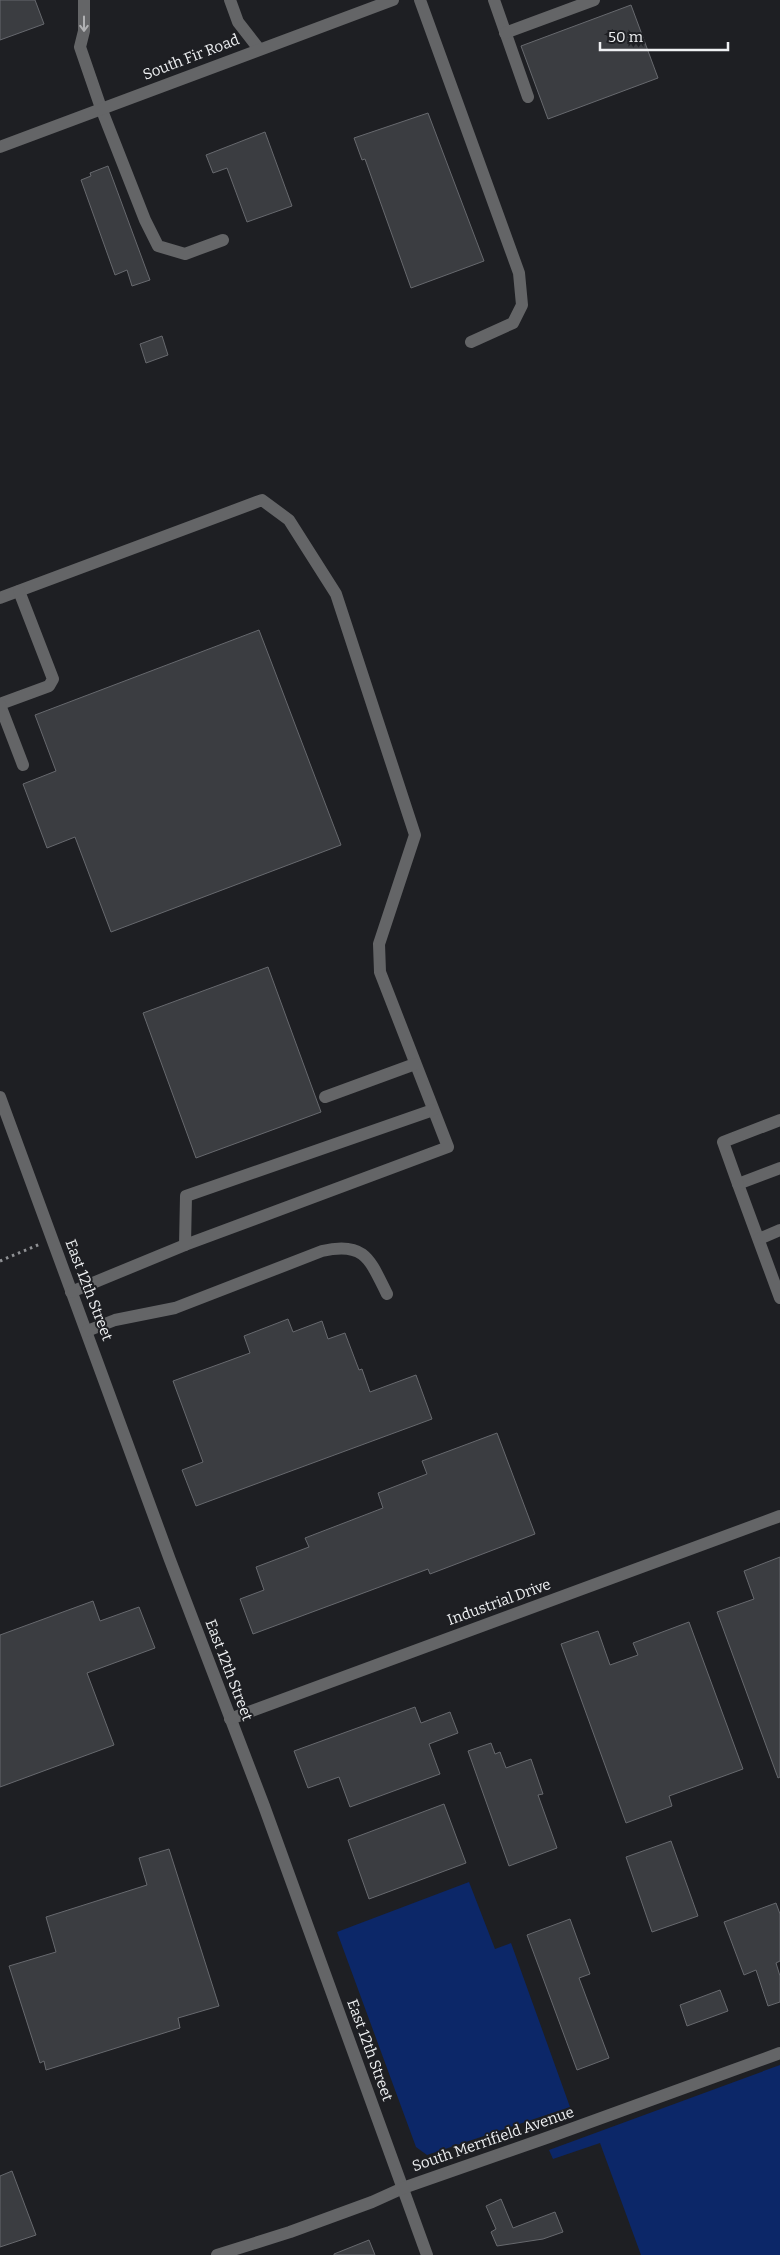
<svg xmlns="http://www.w3.org/2000/svg" width="780" height="2255" viewBox="0 0 780 2255" font-family="Bitter,serif">
<rect width="100%" height="100%" fill="#1e1f23"/>
<g fill="#0c2768">
<path d="M469,1882L495,1949L511,1943L570,2107L427,2155L416,2147L337,1932Z"/>
<path d="M780,2065V2255H641L600,2143L553,2159L549,2150Z"/>
</g>
<g fill="#3b3d41" stroke="#67696e">
<path d="M0,0H35L44,24L0,40Z"/>
<path d="M631,5L658,78L548,119L521,46Z"/>
<path d="M428,113L484,261L411,288L365,159L362,160L354,138Z"/>
<path d="M265,132L292,206L247,222L227,168L213,173L206,155Z"/>
<path d="M108,166L150,280L132,286L127,270L115,275L81,180L91,176L90,173Z"/>
<path d="M162,336L168,355L146,363L140,344Z"/>
<path d="M259,630L341,845L111,932L75,837L47,848L23,784L56,771L35,715Z"/>
<path d="M268,967L321,1112L196,1158L143,1013Z"/>
<path d="M288,1319L293,1332L322,1321L328,1339L345,1333L359,1370L362,1369L370,1392L416,1375L432,1419L196,1506L182,1470L203,1462L173,1381L250,1353L244,1336Z"/>
<path d="M497,1433L535,1534L430,1574L428,1569L253,1634L240,1599L264,1590L256,1567L309,1547L305,1538L383,1508L378,1493L427,1474L422,1461Z"/>
<path d="M780,1557V1777L778,1778L717,1612L754,1599L744,1571Z"/>
<path d="M93,1601L100,1621L139,1607L155,1648L87,1673L114,1745L0,1787V1635Z"/>
<path d="M689,1622L743,1769L669,1796L672,1806L626,1823L561,1644L598,1631L610,1665L638,1655L633,1643Z"/>
<path d="M415,1707L421,1723L450,1712L458,1733L429,1744L440,1774L350,1807L339,1777L308,1788L294,1751Z"/>
<path d="M491,1743L495,1754L500,1752L506,1768L531,1759L543,1794L538,1795L557,1848L509,1866L468,1751Z"/>
<path d="M444,1804L466,1863L369,1899L348,1840Z"/>
<path d="M671,1841L698,1916L652,1932L626,1857Z"/>
<path d="M169,1849L219,2006L178,2018L180,2028L46,2070L44,2061L40,2063L9,1966L56,1952L46,1917L147,1885L139,1858Z"/>
<path d="M776,1903L780,1914V1961L776,1963L780,1976V2002L768,2006L756,1970L744,1975L724,1922Z"/>
<path d="M570,1919L590,1974L579,1978L609,2058L577,2070L527,1935Z"/>
<path d="M720,1990L728,2011L687,2026L680,2005Z"/>
<path d="M12,2171L36,2235L0,2247V2176Z"/>
<path d="M501,2199L513,2228L555,2212L563,2232L543,2239L497,2246L491,2232L496,2229L486,2206Z"/>
<path d="M369,2240L375,2255H334V2254Z"/>
</g>
<g fill="none" stroke-linecap="round" stroke-linejoin="round">
<path stroke="#8f9194" stroke-width="3" stroke-dasharray="2.5 4" stroke-linecap="butt" d="M0,1261L40,1244"/>
<g stroke="#646567" stroke-width="12">
<path d="M84,0V31L80,47L101,108L145,220L158,246L185,254L223,240"/>
<path d="M230,0L238,22L259,49"/>
<path d="M420,0L519,273L522,305L513,323L471,342"/>
<path d="M494,0L528,97"/>
<path d="M505,33L594,0"/>
<path d="M0,147L393,0"/>
<path d="M0,598L262,500L289,520L336,594L415,835L379,944L380,972L448,1147L185,1245"/>
<path d="M0,704L49,686L53,679L19,591"/>
<path d="M0,705L23,765"/>
<path d="M0,1097L170,1560L264,1806L427,2255"/>
<path d="M325,1097L415,1064"/>
<path d="M780,1168L738,1184L780,1298"/>
<path d="M738,1184L723,1142L780,1120"/>
<path d="M759,1239L780,1230"/>
<path d="M71,1292L185,1245L186,1196L433,1110"/>
<path d="M87,1331L115,1320L175,1308L322,1251C365,1241 370,1260 387,1294"/>
<path d="M230,1719L780,1516"/>
<path d="M217,2255L290,2232L372,2202L403,2188L549,2137L780,2053"/>
</g>
</g>
<defs><path id="oneway-shaft" d="M-6 0H5M1.5-3L5.5 0L1.5 3" fill="none" stroke-width="1.6" stroke-linecap="round" stroke-linejoin="round" transform="scale(1.25)"/></defs>
<use stroke="#b0b1b3" href="#oneway-shaft" transform="translate(84 24) rotate(90)"/>
<g text-anchor="middle" dominant-baseline="central" stroke-width="4" stroke-linejoin="round" paint-order="stroke">
<g font-size="15" fill="#eef0f2" stroke="#1e1f23">
<text transform="translate(191 57) rotate(-21)">South Fir Road</text>
<text transform="translate(89 1290) rotate(69)">East 12th Street</text>
<text transform="translate(499 1602) rotate(-20)">Industrial Drive</text>
<text transform="translate(229 1670) rotate(69)">East 12th Street</text>
<text transform="translate(370 2050) rotate(70)">East 12th Street</text>
<text transform="translate(493 2139) rotate(-19)">South Merrifield Avenue</text>
</g>
</g>
<path d="M600 42v8h128v-8" fill="none" stroke="#eef0f2" stroke-width="2.5"/>
<text x="608" y="42" font-size="15" fill="#eef0f2" stroke="#1e1f23" stroke-width="4" paint-order="stroke">50 m</text>
</svg>
